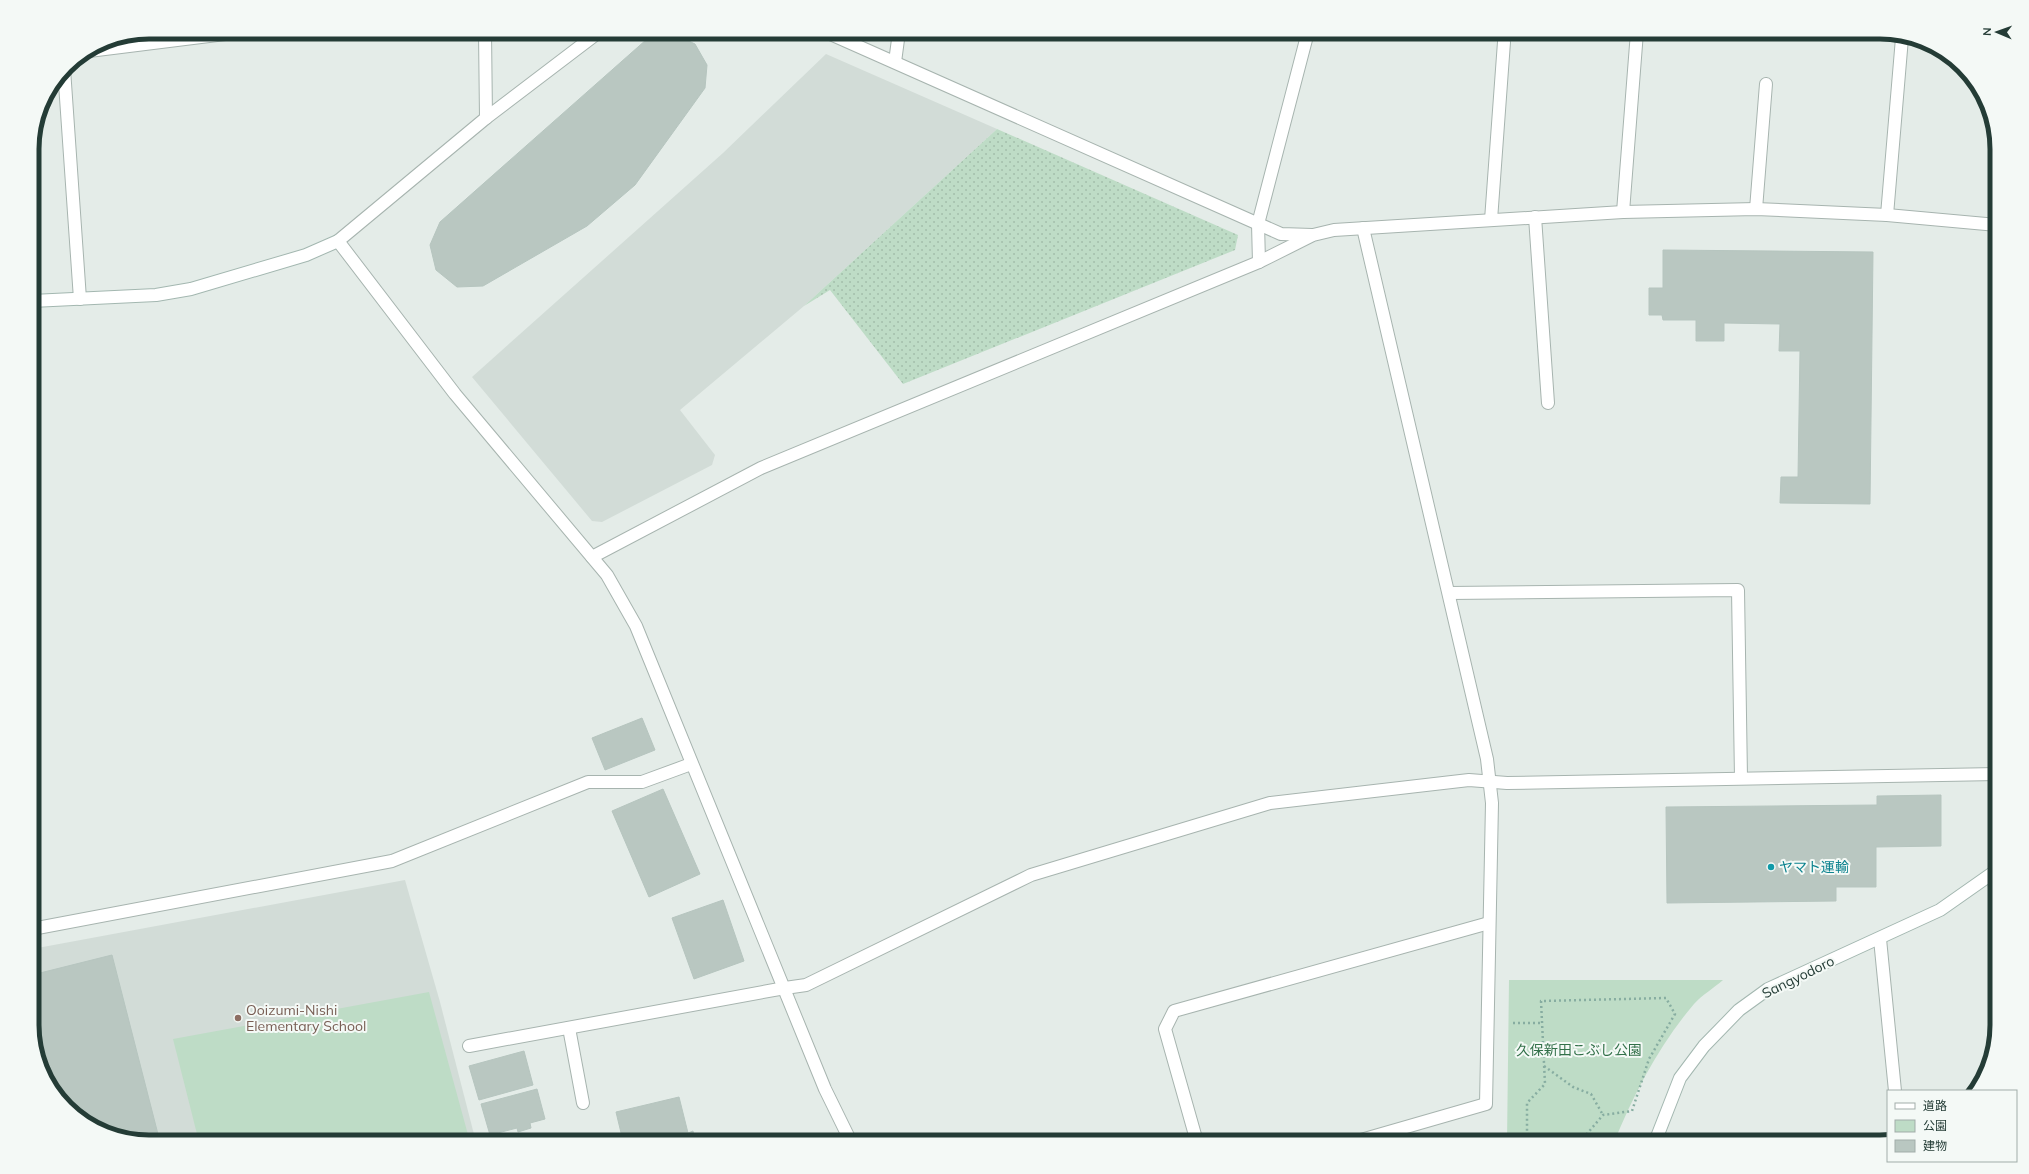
<svg xmlns="http://www.w3.org/2000/svg" width="2029" height="1174" viewBox="0 0 2029 1174" font-family="Mulish,'Noto Sans JP',sans-serif">
<defs>
<pattern id="grass-dots" width="8" height="8" patternUnits="userSpaceOnUse"><rect width="8" height="8" fill="#bedcc6"/><path d="M2 2h.1M6 6h.1" fill="none" stroke="#a3beab" stroke-width="1.8" stroke-linecap="round"/></pattern>
</defs>
<rect width="100%" height="100%" fill="#e4ece8"/>
<g fill="#d2dcd7">
<path d="M826,54L997,129L804,306L680,410L715,455L712,465L602,522L592,521L472,377L723,153Z"/>
<path d="M405,880L440,1002L476,1142H149L91,1126L52,1090L32,1033V949Z"/>
</g>
<path fill="url(#grass-dots)" d="M997,129L1238,235L1235,250L903,384L830,290L804,306Z"/>
<g fill="#bedcc6">
<path d="M1509,980H1723C1714,988 1702,995 1694,1004C1659,1045 1635,1092 1614,1142H1507Z"/>
<path d="M429,992L470,1142H199L173,1039Z"/>
</g>
<g fill="#b9c7c1" stroke="#b6c5bf">
<path d="M672,33L695,44L707,65L705,88L635,185L587,226L483,286L457,287L436,270L430,245L440,222L647,39Z"/>
<path d="M1663,250L1873,252L1870,504L1780,503L1781,477H1798L1800,351H1779L1780,324L1724,323V341H1696V320H1663L1662,315H1649V288H1663Z"/>
<path d="M642,718L655,750L605,770L592,738Z"/>
<path d="M663,789L700,874L649,897L612,811Z"/>
<path d="M1941,795V846L1876,847V887H1836V901L1667,903L1666,807L1877,805V796Z"/>
<path d="M723,900L744,961L694,979L672,918Z"/>
<path d="M112,955L160,1142H149L91,1126L85,1110L75,1112L52,1090L32,1033V975Z"/>
<path d="M524,1051L533,1085L479,1100L469,1066Z"/>
<path d="M537,1089L545,1119L530,1123L531,1128L518,1132L517,1128L490,1135L481,1104Z"/>
<path d="M679,1097L688,1133L693,1131L695,1142H633L632,1139L623,1141L616,1112Z"/>
</g>
<g fill="none" stroke-linecap="round" stroke-linejoin="round">
<g stroke="#a7b4af" stroke-width="14">
<g id="lane">
<path d="M1756,209L1766,84"/>
<path d="M1535,217L1548,403"/>
<path d="M1491,220L1504,42"/>
<path d="M1449,593L1738,590L1741,778"/>
<path d="M569,1028L583,1103"/>
<path d="M469,1046L785,988"/>
</g>
</g>
<g stroke="#a7b4af" stroke-width="14">
<g id="street">
<path d="M485,32L486,118"/>
<path d="M599,32L486,118L338,241L455,394L607,575L636,626L825,1089L851,1142"/>
<path d="M826,32L1281,234L1312,235"/>
<path d="M89,51L241,32"/>
<path d="M895,62L899,32"/>
<path d="M64,69L80,299"/>
<path d="M1623,212L1637,32"/>
<path d="M1887,215L1902,38"/>
<path d="M1259,262L1258,224L1308,32"/>
<path d="M592,557L761,468L1259,262L1313,235L1334,230L1623,212L1756,209L1887,215L1997,225"/>
<path d="M1992,874L1997,895"/>
<path d="M32,929L392,861L588,782H642L691,764"/>
<path d="M1880,939L1895,1091"/>
<path d="M785,988L806,985L1031,875L1270,803L1469,780L1507,783L1997,774"/>
<path d="M1197,1142L1165,1029L1174,1011L1489,923"/>
<path d="M1354,1142L1486,1104L1492,803L1487,759L1363,228"/>
</g>
</g>
<g stroke="#a3b7b0" stroke-width="14">
<g id="secondary">
<path d="M32,301L156,295L191,289L306,255L338,241"/>
<path d="M1655,1142L1680,1078L1704,1046L1739,1010L1768,989L1940,910L1997,870"/>
</g>
</g>
<g stroke="#87ada1" stroke-width="2.5" stroke-dasharray="2 3" stroke-linecap="butt">
<path d="M1513,1023H1542"/>
<path d="M1544,1066L1573,1087L1591,1094L1603,1115"/>
<path d="M1536,1142L1527,1133V1103L1545,1084L1541,1001L1666,998L1675,1014L1649,1059L1632,1111L1603,1115L1580,1142"/>
</g>
<use href="#lane" stroke="#fff" stroke-width="12"/>
<use href="#street" stroke="#fff" stroke-width="12"/>
<use href="#secondary" stroke="#fff" stroke-width="12"/>
</g>
<circle fill="#0f9aa8" stroke="#f4f9f6" stroke-width="1.5" cx="1771" cy="867" r="4"/>
<circle fill="#8d6e63" stroke="#f4f9f6" stroke-width="1.5" cx="238" cy="1018" r="4"/>
<g text-anchor="middle" dominant-baseline="central" stroke-width="4" stroke-linejoin="round" paint-order="stroke">
<g font-size="14" fill="#0d838f" stroke="#f4f9f6" text-anchor="start">
<text x="1779" y="867">ヤマト運輸</text>
</g>
<g font-size="14" fill="#243c36" stroke="#f4f9f6">
<text transform="translate(1798 977) rotate(-26)">Sangyodoro</text>
</g>
<g font-size="14" fill="#785e54" stroke="#f4f9f6" text-anchor="start">
<text x="246" y="1010">Ooizumi-Nishi<tspan x="246" dy="16">Elementary School</tspan></text>
</g>
<g font-size="14" fill="#327049" stroke="#f4f9f6">
<text x="1579" y="1050">久保新田こぶし公園</text>
</g>
</g>
<path d="M0 0H2029V1174H0ZM149 39H1880A110 110 0 0 1 1990 149V1025A110 110 0 0 1 1880 1135H149A110 110 0 0 1 39 1025V149A110 110 0 0 1 149 39Z" fill="#f4f9f6" fill-rule="evenodd"/>
<path fill="none" stroke="#243c36" stroke-width="5" d="M149 39H1880A110 110 0 0 1 1990 149V1025A110 110 0 0 1 1880 1135H149A110 110 0 0 1 39 1025V149A110 110 0 0 1 149 39Z"/>
<rect x="1887" y="1090" width="130" height="72" fill="#f4f9f6" stroke="#a1ada9"/>
<rect x="1895" y="1103" width="20" height="6" fill="#ffffff" stroke="#a1ada9"/>
<text x="1923" y="1110" font-size="12" fill="#243c36">道路</text>
<rect x="1895" y="1120" width="20" height="12" fill="#bedcc6" stroke="#a1ada9"/>
<text x="1923" y="1130" font-size="12" fill="#243c36">公園</text>
<rect x="1895" y="1140" width="20" height="12" fill="#b9c7c1" stroke="#a1ada9"/>
<text x="1923" y="1150" font-size="12" fill="#243c36">建物</text>
<g transform="translate(1997 32) rotate(272)" stroke="#f4f9f6" stroke-width="3" paint-order="stroke">
<path d="M0-3L7 15L0 10L-7 15Z" fill="#243c36"/>
<text y="-6" font-size="11" font-weight="bold" text-anchor="middle" fill="#243c36">N</text>
</g>
</svg>
